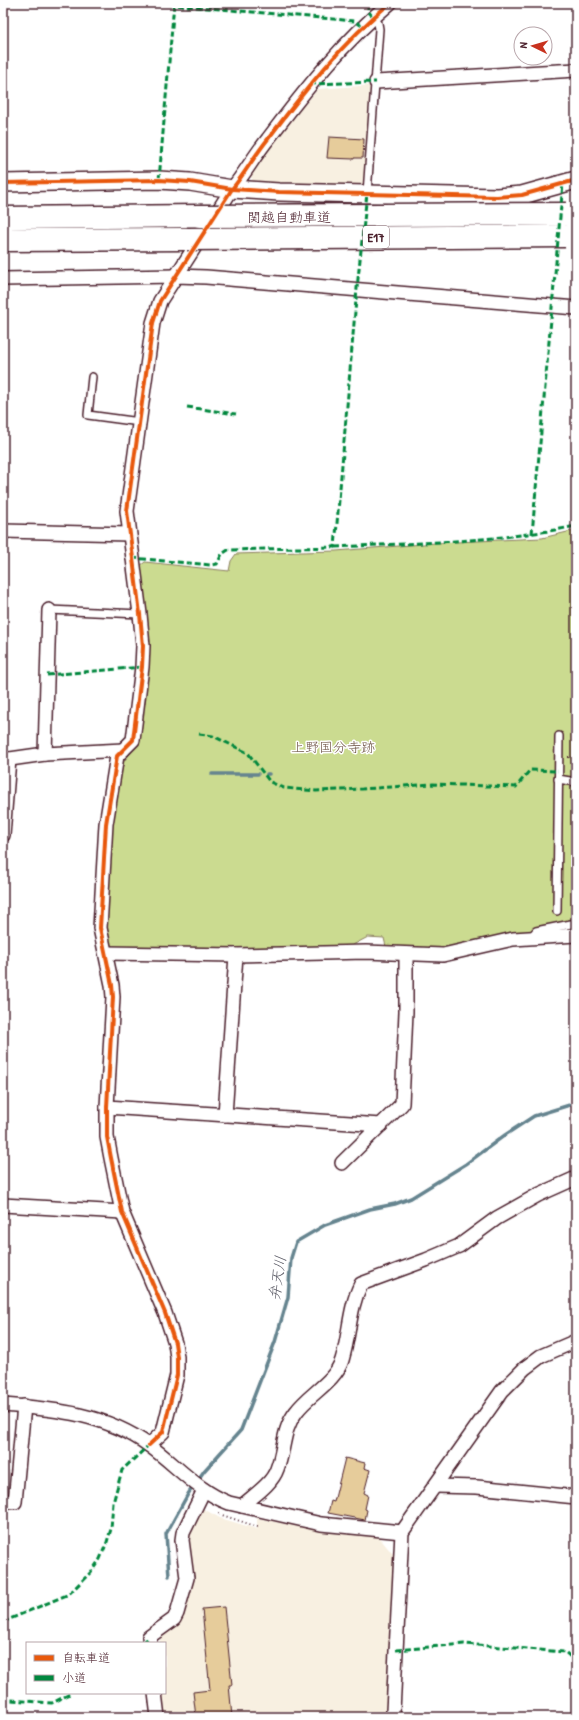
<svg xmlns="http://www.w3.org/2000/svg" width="579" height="1720" viewBox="0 0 579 1720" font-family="'Patrick Hand','Klee One',sans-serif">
<rect width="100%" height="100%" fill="#fff"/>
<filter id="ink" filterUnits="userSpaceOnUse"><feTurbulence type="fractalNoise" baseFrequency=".025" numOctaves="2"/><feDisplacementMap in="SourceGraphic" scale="8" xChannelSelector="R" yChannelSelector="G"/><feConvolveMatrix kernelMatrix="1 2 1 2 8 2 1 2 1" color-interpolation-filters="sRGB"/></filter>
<g filter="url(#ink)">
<g fill="#f8f0e1">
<path d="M373,85L363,185L253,182L250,173L264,151L318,89Z"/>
<path d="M200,1507L220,1518L257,1529V1518L319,1531L377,1535L397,1559L388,1717H164L162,1693H165V1643H159L161,1637L177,1622L187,1540Z"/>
</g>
<path fill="#cbdb90" stroke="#8a7d5e" d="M576,530V932L443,951H387L384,938L368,937L347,948L234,952L110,947L103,928L112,814L124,761L132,751L138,734L140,566L145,562L229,571L231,561L236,554L336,551L436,543L542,538Z"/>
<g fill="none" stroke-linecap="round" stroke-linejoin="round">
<g stroke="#65848f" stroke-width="3.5">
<path d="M212,774H258"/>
<path d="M267,774H269"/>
<path d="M169,1576L166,1534L188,1494L204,1471L241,1430L275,1342L288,1297L291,1258L296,1242L325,1225L370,1209L395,1204L411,1198L466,1164L505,1135L534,1116L576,1103"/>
</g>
</g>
<g fill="#e6cc9b" stroke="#4a1f2b">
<path d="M329,137L364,139L363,158H354V159L327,158Z"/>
<path d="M345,1458L365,1463L364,1468L370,1470L364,1493L368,1495L365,1509L367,1510L365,1520L328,1513L331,1501L334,1502Z"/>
<path d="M224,1607L232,1685H229L232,1717H196L193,1692L210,1690L202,1609Z"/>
</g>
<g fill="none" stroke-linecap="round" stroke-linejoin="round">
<g stroke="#4a1f2b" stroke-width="10">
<g id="service">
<path d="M367,193L379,29L378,23L373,17"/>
<path d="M92,377L88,415L140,422"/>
<path d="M49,610L140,614"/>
<path d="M558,779L576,782"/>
<path d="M557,911L559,736"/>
<path d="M532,936L536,931L576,923"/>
</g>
</g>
<g stroke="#4a1f2b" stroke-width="16">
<g id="minor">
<path d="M376,82L576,70"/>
<path d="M3,279L176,276L206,277L576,308"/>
<path d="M3,531L129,534"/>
<path d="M45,754L49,610"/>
<path d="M3,760L45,754L123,750"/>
<path d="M3,835L9,759"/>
<path d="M106,953L236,955L366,952L443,955L513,939L576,935"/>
<path d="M107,1107L381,1125"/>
<path d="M225,1115L236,955"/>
<path d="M342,1163L402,1104L406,1012V954"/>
<path d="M3,1205L122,1212"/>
<path d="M3,1405C56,1409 106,1414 150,1446C176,1465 199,1492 229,1503L321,1524L402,1532"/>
<path d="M149,1445L163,1432L177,1375V1357L175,1343L165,1313L122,1212L111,1158L107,1137V1107L113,997L112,985L100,928L106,824L117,756L133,740L142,667L143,646L140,614L127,511L153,323L160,301L232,189C245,173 255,155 268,139C305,90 343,42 390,3"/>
<path d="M436,1486L477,1487L576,1497"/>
<path d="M3,1501L15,1502L24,1406"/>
<path d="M242,1506C253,1496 272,1484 277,1469C285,1449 282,1430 296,1412C309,1394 335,1382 342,1360C350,1334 349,1308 361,1284L426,1260L459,1246L497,1218L538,1195L576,1178"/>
<path d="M150,1643L149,1637L174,1619L177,1613L187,1578L182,1540L183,1533L204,1490"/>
<path d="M155,1693L158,1717"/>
<path d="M394,1717L393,1711L402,1532L502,1391L525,1368L541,1356L576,1341"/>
</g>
</g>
<g stroke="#4a1f2b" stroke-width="20">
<path id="tertiary" d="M3,183L159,180L190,182L232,189L279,192L497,197L522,195L576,180"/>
</g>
<g stroke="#4a1f2b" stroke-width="25">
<g id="motorway">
<path d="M3,218L200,216"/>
<path d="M3,240L187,239"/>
</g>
</g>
<g stroke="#4a1f2b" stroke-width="2" stroke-dasharray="1 3" stroke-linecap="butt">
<path d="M568,757H576"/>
<path d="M219,1514L258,1527"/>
</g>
<use href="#service" stroke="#fff" stroke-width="7"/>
<use href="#minor" stroke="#fff" stroke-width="13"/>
<use href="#tertiary" stroke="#fff" stroke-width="17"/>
<use href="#motorway" stroke="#fff" stroke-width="22"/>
<g stroke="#4a1f2b" stroke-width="25" stroke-linecap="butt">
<g id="motorway-bridge">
<path d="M200,216L566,214"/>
<path d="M187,239L565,236"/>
</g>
</g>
<use href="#motorway-bridge" stroke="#fff" stroke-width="22"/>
<g stroke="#00873e" stroke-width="3" stroke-dasharray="6 3" stroke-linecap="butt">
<path d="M151,3L355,21L363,27"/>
<path d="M368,3V11L373,17"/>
<path d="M310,84L376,82"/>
<path d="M159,180L174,3"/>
<path d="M187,407L236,414"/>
<path d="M532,534L563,183"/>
<path d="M335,547C415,543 497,542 576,526"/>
<path d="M132,558L211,565L217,564L222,554L228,550L335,547L357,288L367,193"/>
<path d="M47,675L142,667"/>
<path d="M199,734L213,736L248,753L270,782L284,788L316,791L362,789L433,784L516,787L530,770L558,771"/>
<path d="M3,1622L69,1594L91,1572L100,1559L107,1542L111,1529L113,1503L122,1470L149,1445"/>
<path d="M143,1643L149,1637"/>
<path d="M396,1650L464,1644L565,1652L573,1659H576"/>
<path d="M3,1703L11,1700L52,1703L72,1693"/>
</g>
<g stroke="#fff" stroke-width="6">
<g id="cycleway">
<path d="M3,183L159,180L190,182L232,189L279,192L497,197L522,195L576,180"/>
<path d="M149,1445L163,1432L177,1375V1357L175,1343L165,1313L122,1212L111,1158L107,1137V1107L113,997L112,985L100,928L106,824L117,756L133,740L142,667L143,646L140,614L127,511L153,323L160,301L232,189C245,173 255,155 268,139C305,90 343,42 390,3"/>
</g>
</g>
<use href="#cycleway" stroke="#e8590c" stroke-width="4"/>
</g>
</g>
<g text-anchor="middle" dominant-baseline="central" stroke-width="3" stroke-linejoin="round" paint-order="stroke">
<rect fill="#fff" stroke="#80626b" stroke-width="1" x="363" y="226" width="26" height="22" rx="3"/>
<g font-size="13" font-weight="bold" fill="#4a1f2b">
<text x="376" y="237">E17</text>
</g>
<g font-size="14" fill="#4a1f2b" stroke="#fff">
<text x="289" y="216">関越自動車道</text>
</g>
<g font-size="14" fill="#715749" stroke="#fff">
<text x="333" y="746">上野国分寺跡</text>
</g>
<g font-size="15" font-style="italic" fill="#5a5a65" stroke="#fff">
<text transform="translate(277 1278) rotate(-81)">弁天川</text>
</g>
</g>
<rect width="579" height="1720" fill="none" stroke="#fff" stroke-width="16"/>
<rect x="8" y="8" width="563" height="1704" fill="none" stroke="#4a1f2b" stroke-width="1.5" filter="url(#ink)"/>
<rect x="26" y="1642" width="140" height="52" fill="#ffffff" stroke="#b7a5aa"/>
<rect x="34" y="1655" width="20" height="6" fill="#e8590c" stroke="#b7a5aa"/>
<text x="62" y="1662" font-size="12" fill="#4a1f2b">自転車道</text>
<rect x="34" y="1675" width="20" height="6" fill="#00873e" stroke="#b7a5aa"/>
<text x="62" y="1682" font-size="12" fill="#4a1f2b">小道</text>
<g transform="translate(533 46) rotate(275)"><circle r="19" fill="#ffffff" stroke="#b7a5aa"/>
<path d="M0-3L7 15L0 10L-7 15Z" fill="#c8321e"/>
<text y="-6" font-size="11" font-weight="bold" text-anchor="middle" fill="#4a1f2b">N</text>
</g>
</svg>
